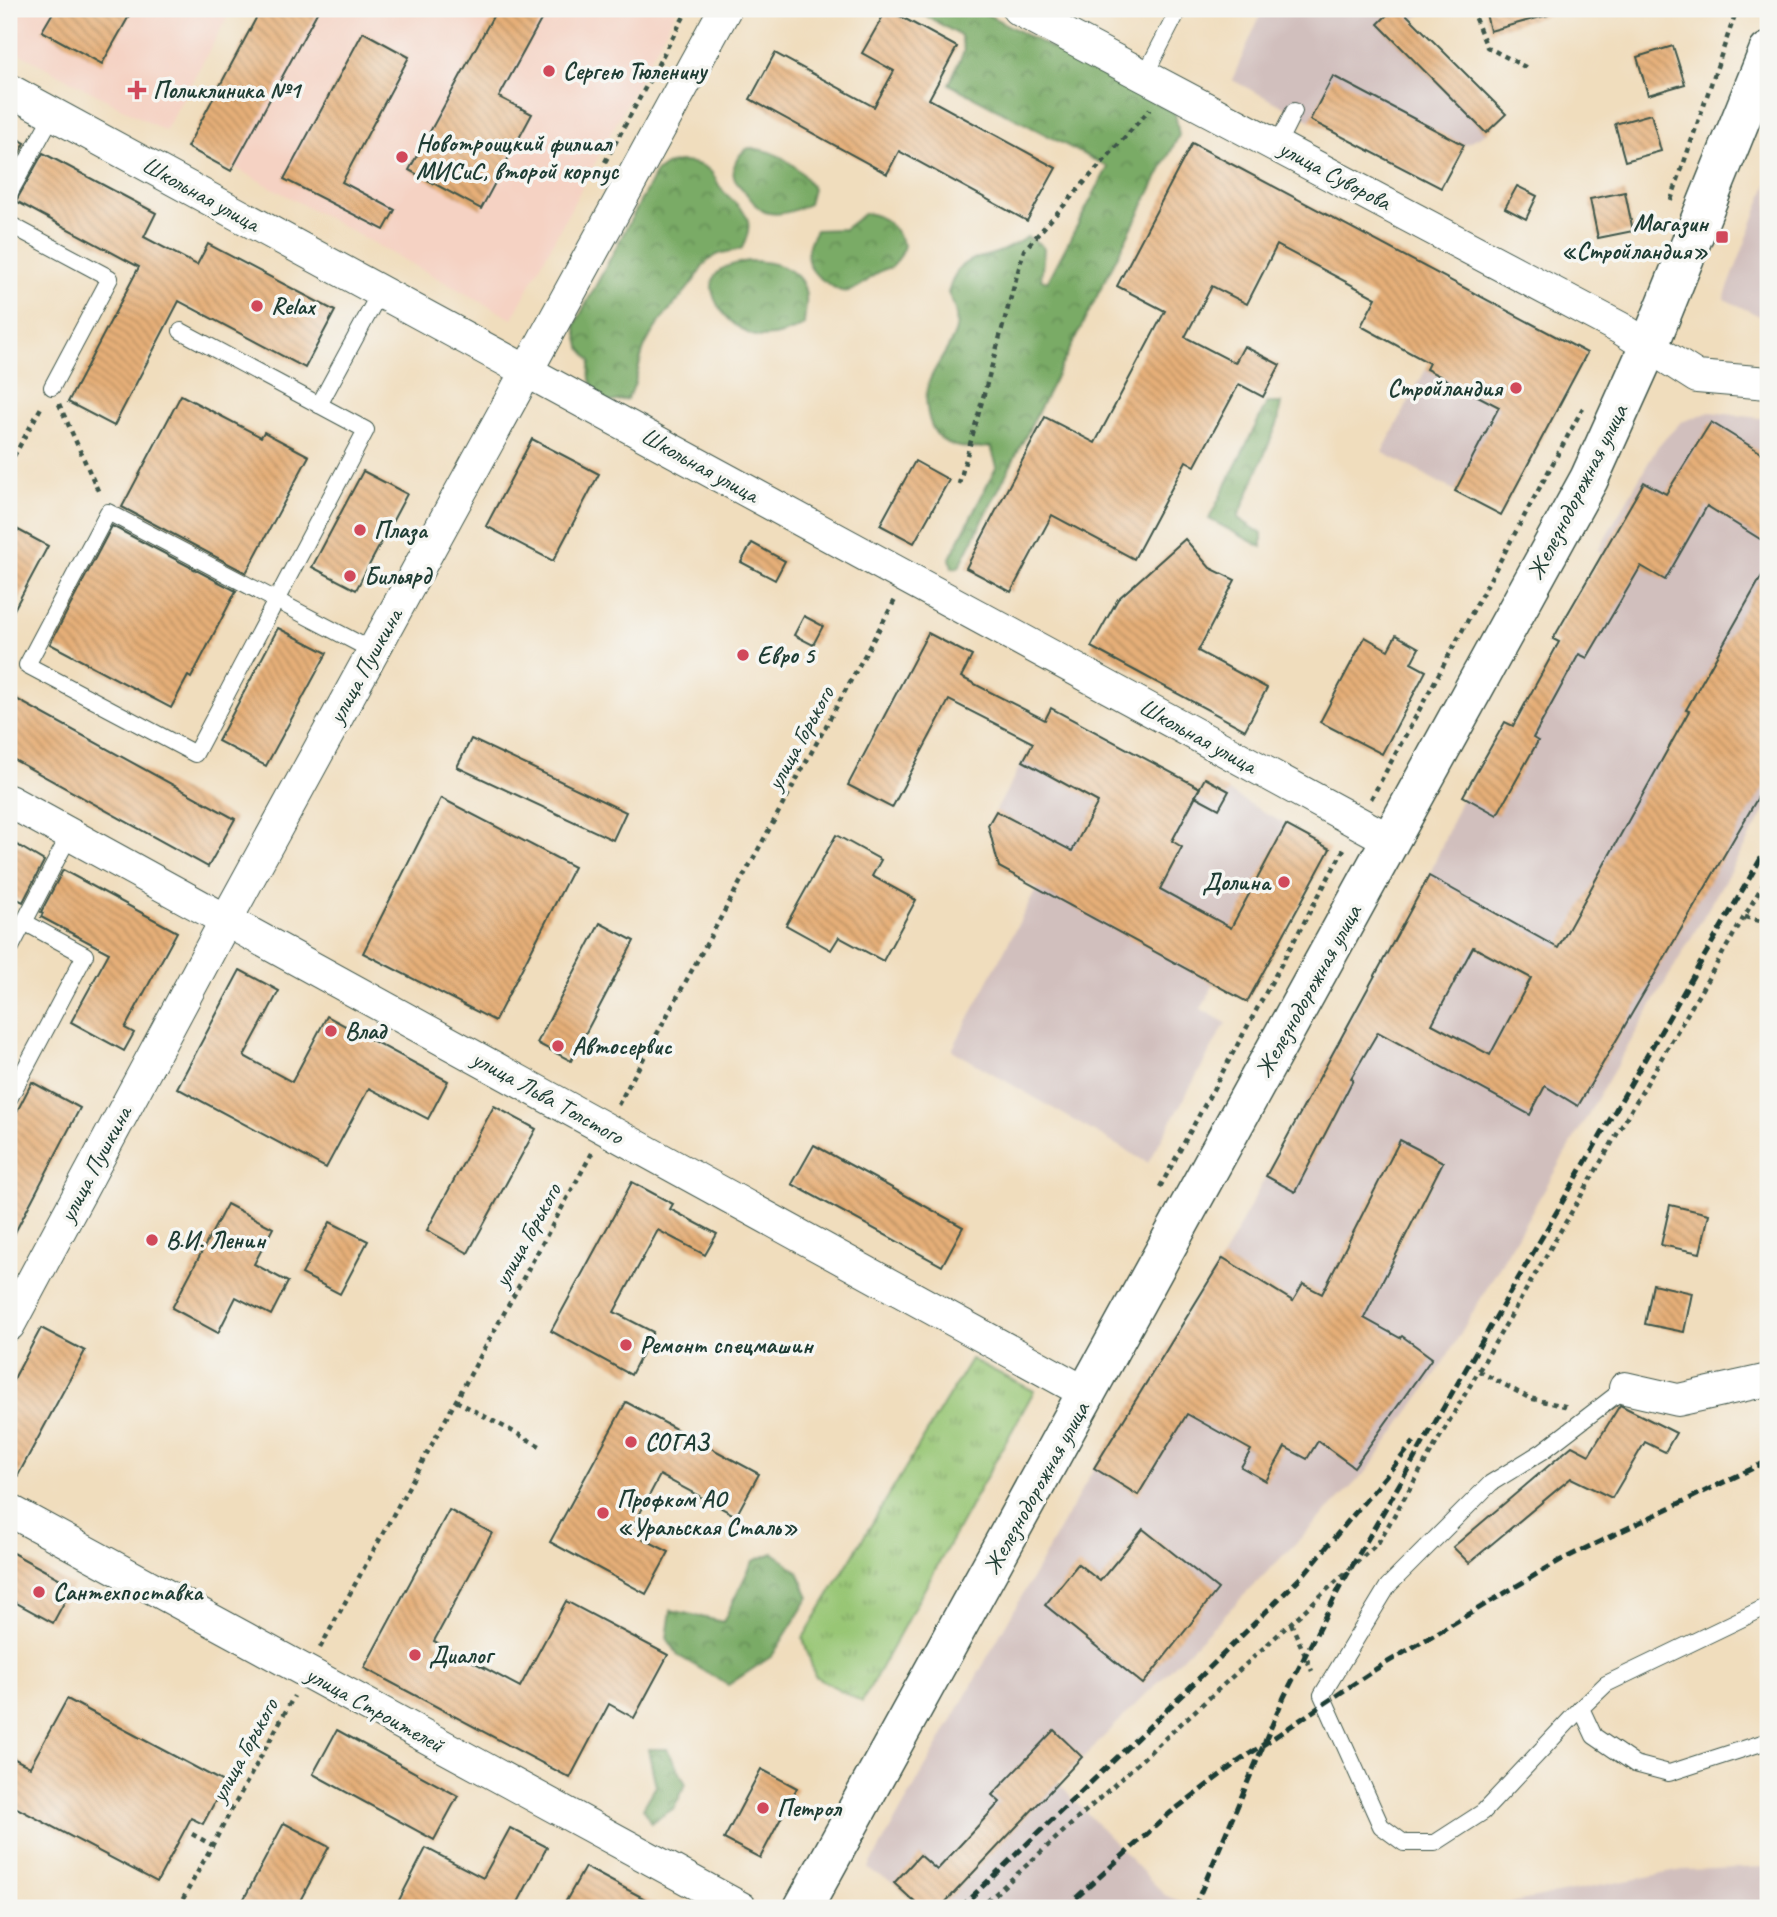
<svg xmlns="http://www.w3.org/2000/svg" width="1777" height="1917" viewBox="0 0 1777 1917" font-family="Caveat,sans-serif">
<defs>
<pattern id="grass-tufts" width="24" height="20" patternUnits="userSpaceOnUse" patternTransform="scale(1.75)"><rect width="24" height="20" fill="#98c674"/><path d="M3 7l-1-3M5 7V3M7 7l1-3M15 17l-1-3M17 17v-4M19 17l1-3" fill="none" stroke="#7ba260"/></pattern>
<pattern id="forest-crowns" width="20" height="18" patternUnits="userSpaceOnUse" patternTransform="scale(1.75)"><rect width="20" height="18" fill="#7aab66"/><path d="M2 6a3 3 0 1 1 6 0M12 15a3 3 0 1 1 6 0" fill="none" stroke="#638c55"/></pattern>
<pattern id="building-back-hatch" width="6" height="6" patternUnits="userSpaceOnUse" patternTransform="scale(1.75)"><rect width="6" height="6" fill="#e6af78"/><path d="M-1 5l2 2M0 0l6 6M5-1l2 2" fill="none" stroke="#ba9063"/></pattern>
</defs>
<rect width="100%" height="100%" fill="#f6f6f2"/>
<filter id="ink" filterUnits="userSpaceOnUse"><feTurbulence type="fractalNoise" baseFrequency=".0143" numOctaves="2"/><feDisplacementMap in="SourceGraphic" scale="14" xChannelSelector="R" yChannelSelector="G"/><feConvolveMatrix kernelMatrix="1 2 1 2 8 2 1 2 1" color-interpolation-filters="sRGB"/></filter>
<filter id="wash" filterUnits="userSpaceOnUse"><feTurbulence type="fractalNoise" baseFrequency=".00686" numOctaves="4" result="noise"/><feDisplacementMap in="SourceGraphic" scale="28" xChannelSelector="R" yChannelSelector="G"/><feGaussianBlur stdDeviation="1.57" result="paint"/><feColorMatrix in="noise" values="0 0 0 0 0 0 0 0 0 0 0 0 0 0 0 0 0 1.4 0 .05"/><feComposite in="paint" operator="in"/></filter>
<g filter="url(#wash)">
<rect width="100%" height="100%" fill="#f0ddbd"/>
<g fill="#f5d2c3">
<path d="M9,9H232L165,131L9,48Z"/>
<path d="M261,9H677L512,319L234,167L231,171L187,147Z"/>
</g>
<g fill="#d1bfbd">
<path d="M1263,9H1428L1413,20L1506,114L1486,133L1464,145L1441,188L1232,80Z"/>
<path d="M1768,182V320L1724,299Z"/>
<path d="M1426,369L1499,407L1455,491L1382,452Z"/>
<path d="M1710,412L1768,419V806L1442,1365L1368,1470L1058,1783L1165,1895L1197,1908H921L894,1883L868,1869L1094,1468L1223,1257L1330,1055L1429,876L1463,796L1505,722L1513,726L1547,663L1553,666L1564,646L1553,639L1603,554L1598,550L1658,446L1681,422Z"/>
<path d="M1023,761L1172,841L1205,778L1286,825L1204,978L1214,984L1201,1009L1226,1023L1148,1163L952,1050L1037,888L999,867L988,825Z"/>
<path d="M1768,1867V1908H1494L1504,1904L1683,1870Z"/>
</g>
<path fill="url(#grass-tufts)" stroke="#5c8254" stroke-width="2" d="M971,1359L1034,1391L862,1702L815,1676L803,1638Z"/>
<g fill="url(#forest-crowns)" stroke="#4c744d" stroke-width="2">
<path d="M914,9H977L1175,113L1179,135L959,567L952,568L950,558L997,466L991,447C962,450 935,449 928,414C926,404 925,393 929,382C934,367 954,343 956,329C958,315 954,305 948,293C958,259 966,262 996,253C1007,249 1017,243 1027,237L1040,244L1044,249L1041,280L1048,281L1108,167L949,84L964,51L961,36Z"/>
<path d="M749,148C777,150 799,165 813,189L809,204C795,210 780,217 765,212C756,208 752,200 746,193C742,188 738,185 735,180C730,168 738,153 749,148Z"/>
<path d="M679,162C692,162 707,164 714,176C717,181 719,187 723,191C742,211 758,216 742,248C734,252 725,251 717,255C703,261 700,273 692,283C677,304 657,320 646,344C637,362 639,383 627,399L612,402L602,400C591,383 587,381 591,361L580,347L575,325L656,172L666,165Z"/>
<path d="M865,213C885,215 895,228 904,245L901,255L892,267C872,271 866,287 849,291C841,293 835,288 829,284C804,270 802,253 816,230L844,229Z"/>
<path d="M748,261C773,261 803,268 806,296C807,305 804,316 804,325C791,332 776,337 762,337C737,337 692,289 722,269C729,264 740,263 748,261Z"/>
<path d="M1267,403H1281L1278,422L1238,518L1262,534V547L1209,519Z"/>
<path d="M774,1553L798,1572L809,1597L772,1656L728,1685L679,1656L667,1638L671,1610L723,1622L753,1561Z"/>
<path d="M648,1749H667L686,1784L674,1808L651,1823L643,1808L656,1786Z"/>
</g>
<g id="blocks">
<g fill="url(#building-back-hatch)" fill-rule="evenodd">
<path d="M55,9H133L102,64L42,31Z"/>
<path d="M261,9H319L231,171L187,147Z"/>
<path d="M497,9H547L499,97L532,114L481,209L409,170Z"/>
<path d="M887,9L957,47L929,99L1056,168L1027,221L899,151L887,174L750,99L775,53L874,107L894,71L862,53Z"/>
<path d="M1393,9H1401L1506,114L1486,133L1378,24Z"/>
<path d="M1485,9H1547L1548,15L1490,31Z"/>
<path d="M363,32L409,57L342,182L395,210L384,230L284,179Z"/>
<path d="M1673,46L1685,84L1648,95L1637,57Z"/>
<path d="M1333,76L1464,145L1441,188L1310,120Z"/>
<path d="M1651,114L1661,151L1625,161L1615,124Z"/>
<path d="M9,134L25,143L9,173Z"/>
<path d="M1192,143L1587,353L1501,515L1455,491L1499,407L1426,369L1429,363L1361,326L1376,298L1277,245L1247,304L1212,286L1185,337L1235,363L1244,346L1280,365L1263,397L1239,384L1195,466L1186,461L1134,559L1052,515L1011,592L966,568L1045,417L1095,443L1165,311L1117,286Z"/>
<path d="M43,153L156,213L144,237L197,265L208,244L335,311L305,368L179,301L114,426L68,402L139,267L16,201Z"/>
<path d="M1517,186L1537,196L1526,219L1505,208Z"/>
<path d="M1625,192L1633,231L1598,238L1590,199Z"/>
<path d="M181,395L261,437L264,432L309,456L246,573L122,507Z"/>
<path d="M1711,422L1768,457V544L1707,506L1665,580L1641,566L1587,658L1579,654L1533,738L1538,741L1497,815L1463,796L1505,722L1513,726L1559,642L1553,639L1644,482L1666,494Z"/>
<path d="M532,439L599,474L553,561L486,526Z"/>
<path d="M915,461L949,480L914,543L880,525Z"/>
<path d="M363,471L407,494L356,590L312,567Z"/>
<path d="M9,525L48,546L9,619Z"/>
<path d="M112,526L236,591L191,678L188,676L171,708L50,644Z"/>
<path d="M1185,539L1210,568L1235,580L1198,651L1267,688L1245,730L1091,647L1118,599Z"/>
<path d="M752,543L785,561L775,580L741,562Z"/>
<path d="M1768,565V780L1578,1106L1545,1086L1530,1115L1378,1032L1351,1078L1353,1080L1295,1192L1266,1176L1429,876L1558,948L1689,711L1686,710ZM1473,947L1531,978L1490,1055L1432,1024Z"/>
<path d="M804,616L823,626L813,645L794,635Z"/>
<path d="M278,628L327,653L266,766L218,741Z"/>
<path d="M928,633L972,656L961,677L1045,720L1051,708L1200,788L1172,841L1182,847L1160,889L1231,928L1286,825L1330,849L1247,1002L999,867L988,825L996,811L1072,851L1098,802L1023,761L1033,743L949,700L892,808L848,785Z"/>
<path d="M1396,635L1419,648L1411,663L1426,671L1382,754L1320,722L1365,637L1388,650Z"/>
<path d="M9,695L235,819L208,867L9,757Z"/>
<path d="M471,739L626,812L613,840L457,767Z"/>
<path d="M1205,778L1229,791L1219,809L1195,796Z"/>
<path d="M441,798L574,867L495,1021L363,953Z"/>
<path d="M836,835L881,860L872,876L916,900L883,961L839,937L831,950L786,925Z"/>
<path d="M9,840L44,861L23,902L9,895Z"/>
<path d="M63,870L177,932L125,1028L134,1033L124,1051L71,1022L109,953L41,917L43,913L41,912Z"/>
<path d="M600,923L634,941L571,1061L537,1043Z"/>
<path d="M240,970L279,991L244,1056L292,1082L327,1016L448,1081L428,1119L369,1088L326,1168L177,1088Z"/>
<path d="M32,1082L80,1108L9,1244V1127Z"/>
<path d="M494,1106L536,1129L468,1253L427,1230Z"/>
<path d="M1400,1140L1443,1162L1364,1318L1400,1338L1402,1336L1432,1358L1354,1467L1318,1441L1307,1459L1285,1447L1266,1481L1241,1467L1251,1450L1187,1414L1138,1495L1094,1468L1223,1258L1293,1301L1303,1284L1322,1294Z"/>
<path d="M814,1145L963,1227L942,1266L792,1184Z"/>
<path d="M632,1182L673,1204L670,1209L717,1234L705,1255L658,1230L614,1312L653,1332L631,1375L551,1331Z"/>
<path d="M227,1204L273,1228L254,1264L288,1282L271,1315L236,1297L218,1333L172,1308Z"/>
<path d="M1670,1205L1709,1214L1700,1253L1661,1245Z"/>
<path d="M330,1222L368,1241L340,1294L302,1274Z"/>
<path d="M1653,1284L1692,1293L1684,1332L1645,1324Z"/>
<path d="M41,1328L85,1351L9,1492V1388Z"/>
<path d="M626,1402L759,1474L736,1516L660,1475L630,1532L669,1552L646,1594L550,1542Z"/>
<path d="M1620,1405L1676,1433L1665,1452L1645,1442L1612,1498L1571,1478L1469,1563L1453,1547L1572,1446L1589,1455Z"/>
<path d="M449,1510L492,1533L434,1641L520,1687L566,1601L668,1655L634,1718L609,1704L570,1778L364,1668Z"/>
<path d="M1143,1529L1218,1589L1143,1684L1045,1605L1078,1564L1100,1581Z"/>
<path d="M9,1551L73,1586L53,1623L9,1599Z"/>
<path d="M67,1699L225,1783L203,1824L191,1818L157,1882L9,1804V1756L30,1767Z"/>
<path d="M337,1730L458,1796L434,1840L313,1774Z"/>
<path d="M1054,1730L1082,1757L940,1908H921L894,1883L920,1855L937,1870L1000,1802L992,1795Z"/>
<path d="M761,1769L797,1788L760,1858L724,1839Z"/>
<path d="M284,1823L329,1847L296,1908H239Z"/>
<path d="M510,1828L547,1847L515,1908H395L426,1848L483,1878Z"/>
<path d="M585,1867L615,1883L662,1908H562Z"/>
</g>
</g>
</g>
<g filter="url(#ink)">
<use href="#blocks" fill-opacity="0" stroke="#3e5549" stroke-width="2"/>
<g fill="none" stroke-linecap="round" stroke-linejoin="round">
<g stroke="#3e5549" stroke-width="18">
<g id="lane">
<path d="M1145,75L1179,9"/>
<path d="M1277,145L1294,111"/>
<path d="M9,194L53,114"/>
<path d="M9,224L110,278L52,387"/>
<path d="M181,331L366,430L195,754L27,665L108,512L373,651"/>
<path d="M319,405L380,292"/>
<path d="M9,951L70,834"/>
<path d="M9,1099L85,955L24,922"/>
<path d="M1768,1606L1606,1684L1581,1708L1594,1736L1635,1764L1669,1773L1768,1741"/>
<path d="M1581,1708L1483,1812L1435,1843H1404L1381,1826L1322,1695L1388,1586L1491,1483L1543,1451L1625,1388"/>
</g>
</g>
<g stroke="#3e5549" stroke-width="34">
<g id="street">
<path d="M1018,9L1620,328L1697,377L1768,383"/>
<path d="M9,90L1390,840"/>
<path d="M9,801L1088,1394"/>
<path d="M9,1325L226,920L725,9"/>
<path d="M1625,1388L1678,1400L1768,1380"/>
<path d="M9,1510L741,1908"/>
</g>
</g>
<g stroke="#3e5549" stroke-width="41">
<path id="secondary" d="M803,1908L1589,479L1649,346L1768,52"/>
</g>
<g stroke="#3e5549" stroke-width="4.5" stroke-dasharray="5 5" stroke-linecap="butt">
<path d="M1471,9L1487,47L1529,69"/>
<path d="M605,162L688,9"/>
<path d="M1671,200L1737,9"/>
<path d="M59,404L100,495"/>
<path d="M9,465L43,404"/>
<path d="M959,484L1024,250L1150,109"/>
<path d="M1371,799L1585,404"/>
<path d="M1745,917L1768,923"/>
<path d="M618,1105L895,600"/>
<path d="M1160,1187L1345,847"/>
<path d="M1479,1371L1529,1398L1569,1407"/>
<path d="M456,1401L540,1446"/>
<path d="M1291,1623L1312,1671"/>
<path d="M320,1648L592,1153"/>
<path d="M192,1834L212,1845"/>
<path d="M178,1908L294,1696"/>
<path d="M980,1908L1378,1543L1768,876"/>
</g>
<use href="#lane" stroke="#fff" stroke-width="16"/>
<use href="#street" stroke="#fff" stroke-width="32"/>
<use href="#secondary" stroke="#fff" stroke-width="38"/>
<g stroke="#1f3d34" stroke-width="5" stroke-dasharray="10 5" stroke-linecap="butt">
<path d="M960,1908L1182,1695L1305,1573L1414,1442"/>
<path d="M1065,1908L1170,1813L1239,1761L1376,1669L1559,1561L1768,1461"/>
<path d="M1194,1908L1284,1697L1340,1587L1768,846"/>
</g>
</g>
</g>
<g fill="#d1495b" stroke="#f6f6f2" stroke-width="2.5">
<circle cx="549" cy="71" r="7"/>
<path d="M133.5 79.5h7v7h7v7h-7v7h-7v-7h-7v-7h7z"/>
<circle cx="402" cy="157" r="7"/>
<rect x="1715" y="230" width="14" height="14" rx="3.5"/>
<circle cx="257" cy="306" r="7"/>
<circle cx="1516" cy="388" r="7"/>
<circle cx="360" cy="530" r="7"/>
<circle cx="350" cy="576" r="7"/>
<circle cx="743" cy="655" r="7"/>
<circle cx="1284" cy="882" r="7"/>
<circle cx="331" cy="1031" r="7"/>
<circle cx="558" cy="1046" r="7"/>
<circle cx="152" cy="1240" r="7"/>
<circle cx="626" cy="1345" r="7"/>
<circle cx="631" cy="1442" r="7"/>
<circle cx="603" cy="1513" r="7"/>
<circle cx="39" cy="1592" r="7"/>
<circle cx="415" cy="1655" r="7"/>
<circle cx="763" cy="1808" r="7"/>
</g>
<g text-anchor="middle" dominant-baseline="central" stroke-width="7" stroke-linejoin="round" paint-order="stroke">
<g font-size="24" font-weight="bold" fill="#1f3d34" stroke="#f6f6f2" text-anchor="start">
<text x="563" y="71">Сергею Тюленину</text>
<text x="153" y="90">Поликлиника №1</text>
<text x="416" y="143">Новотроицкий филиал<tspan x="416" dy="28">МИСиС, второй корпус</tspan></text>
<text x="1708" y="223" text-anchor="end">Магазин<tspan x="1708" dy="28">«Стройландия»</tspan></text>
<text x="271" y="306">Relax</text>
<text x="1502" y="388" text-anchor="end">Стройландия</text>
<text x="374" y="530">Плаза</text>
<text x="364" y="576">Бильярд</text>
<text x="757" y="655">Евро 5</text>
<text x="1270" y="882" text-anchor="end">Долина</text>
<text x="345" y="1031">Влад</text>
<text x="572" y="1046">Автосервис</text>
<text x="166" y="1240">В.И. Ленин</text>
<text x="640" y="1345">Ремонт спецмашин</text>
<text x="645" y="1442">СОГАЗ</text>
<text x="617" y="1499">Профком АО<tspan x="617" dy="28">«Уральская Сталь»</tspan></text>
<text x="53" y="1592">Сантехпоставка</text>
<text x="429" y="1655">Диалог</text>
<text x="777" y="1808">Петрол</text>
</g>
<g font-size="24" fill="#1f3d34" stroke="#f6f6f2">
<text transform="translate(1335 175) rotate(28)">улица Суворова</text>
<text transform="translate(201 194) rotate(29)">Школьная улица</text>
<text transform="translate(700 465) rotate(29)">Школьная улица</text>
<text transform="translate(1577 492) rotate(-63)">Железнодорожная улица</text>
<text transform="translate(365 666) rotate(-61)">улица Пушкина</text>
<text transform="translate(1198 736) rotate(29)">Школьная улица</text>
<text transform="translate(800 738) rotate(-61)">улица Горького</text>
<text transform="translate(1308 991) rotate(-61)">Железнодорожная улица</text>
<text transform="translate(548 1097) rotate(29)">улица Льва Толстого</text>
<text transform="translate(95 1164) rotate(-62)">улица Пушкина</text>
<text transform="translate(527 1235) rotate(-61)">улица Горького</text>
<text transform="translate(1036 1488) rotate(-61)">Железнодорожная улица</text>
<text transform="translate(375 1709) rotate(29)">улица Строителей</text>
<text transform="translate(244 1750) rotate(-61)">улица Горького</text>
</g>
</g>
<rect width="1777" height="1917" fill="none" stroke="#f6f6f2" stroke-width="35"/>
</svg>
